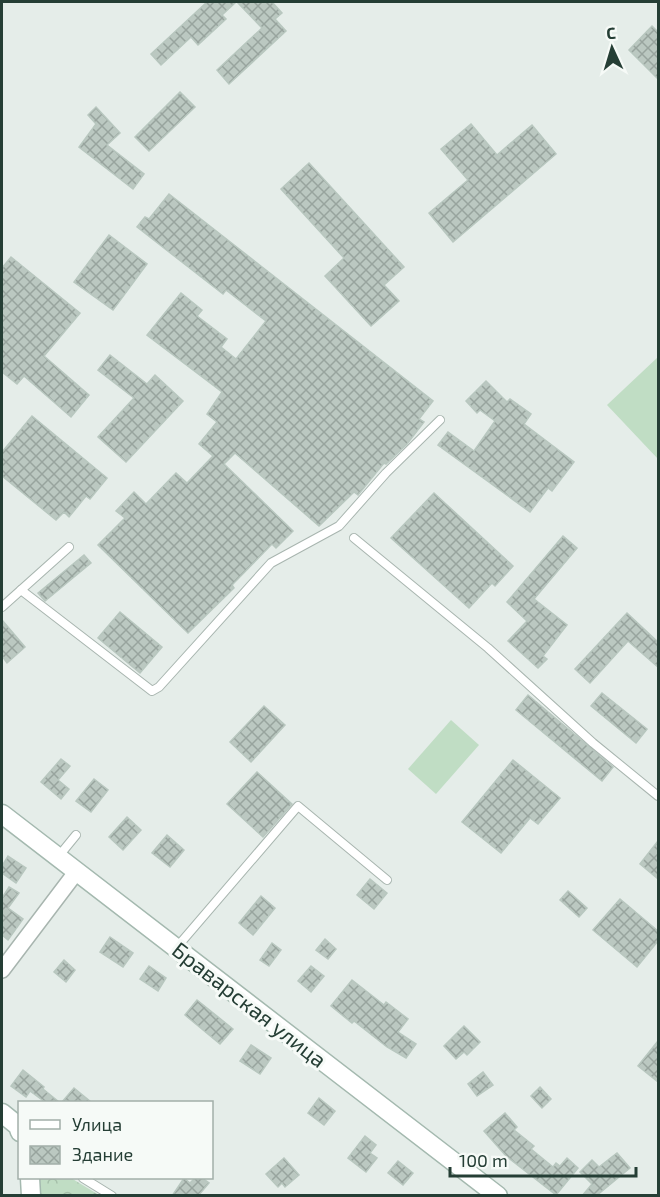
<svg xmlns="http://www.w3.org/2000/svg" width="660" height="1197" viewBox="0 0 660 1197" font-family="'Exo 2',sans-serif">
<defs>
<pattern id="forest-crowns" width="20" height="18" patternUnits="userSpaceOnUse" patternTransform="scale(1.5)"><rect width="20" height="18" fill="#c0ddc4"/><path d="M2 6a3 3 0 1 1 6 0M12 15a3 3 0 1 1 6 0" fill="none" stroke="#a5bfa9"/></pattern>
<pattern id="building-cross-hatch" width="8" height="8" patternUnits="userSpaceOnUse" patternTransform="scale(1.5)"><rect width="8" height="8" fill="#bbc8c1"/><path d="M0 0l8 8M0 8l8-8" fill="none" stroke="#98a49e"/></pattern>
</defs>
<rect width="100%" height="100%" fill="#e5ede9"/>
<path fill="url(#forest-crowns)" d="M36,1178H71L99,1195H34Z"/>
<g fill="#c0ddc4">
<path d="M658,357V459L607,405Z"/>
<path d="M451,720L479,745L436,794L408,769Z"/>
</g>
<g fill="url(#building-cross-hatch)" stroke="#b8c7bf" stroke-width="1.5">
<path d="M207,2H236L222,15L226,19L198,45L191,37L161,65L151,54Z"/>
<path d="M237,2H272L282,13L275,19L286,31L229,84L217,70L262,28Z"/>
<path d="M652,26L658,32V79L629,50Z"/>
<path d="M180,92L195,107L149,151L135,137Z"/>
<path d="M96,107L120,133L107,145L144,174L133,189L79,147L96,124L88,115Z"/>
<path d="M471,124L497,155L532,125L556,154L453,242L429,213L468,180L441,149Z"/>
<path d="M309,163L404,267L384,285L399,301L371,326L325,276L344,258L281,189Z"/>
<path d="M169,194L433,401L419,419L424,422L407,444L386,464L384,463L358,495L354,492L319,526L235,453L224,464L293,531L276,548L272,544L232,585L234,588L188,633L98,545L125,518L116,511L134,492L146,504L176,473L187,483L213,456L199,444L217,422L207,414L222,392L147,335L181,293L202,310L197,316L227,339L221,347L236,359L266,321L226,290L223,294L137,227L145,217L149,219Z"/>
<path d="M109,235L147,264L113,310L74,282Z"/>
<path d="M11,257L80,313L44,356L89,395L71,417L24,376L17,384L2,372V268Z"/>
<path d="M110,355L147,384L155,375L183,401L126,462L98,437L134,398L98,370Z"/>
<path d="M486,381L507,402L510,399L531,414L524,424L574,462L552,491L548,488L530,512L438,445L448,432L474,451L495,421L480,410L477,413L466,401Z"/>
<path d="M32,416L107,478L90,499L86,496L69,517L64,512L56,520L2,476V452Z"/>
<path d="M434,493L513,566L495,586L492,583L469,608L391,538Z"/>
<path d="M563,536L577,548L534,599L567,625L543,656L547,659L538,668L508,641L527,621L507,602Z"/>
<path d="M84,555L91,563L45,601L38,593Z"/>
<path d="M120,612L162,647L140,673L98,638Z"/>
<path d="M627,613L658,642V667L628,641L590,683L575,669Z"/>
<path d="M2,620L25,647L7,663L2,656Z"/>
<path d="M602,693L647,729L636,743L591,706Z"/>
<path d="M528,695L613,767L602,781L516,710Z"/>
<path d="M264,706L285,725L251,762L230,742Z"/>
<path d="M61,759L70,766L58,780L69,789L61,799L41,782Z"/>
<path d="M513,760L560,798L538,824L530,818L501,853L462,822Z"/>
<path d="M257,772L292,804L263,837L227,804Z"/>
<path d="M94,779L108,790L91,812L76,801Z"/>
<path d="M127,817L141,830L123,850L109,837Z"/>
<path d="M167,835L184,850L170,867L152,853Z"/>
<path d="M658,841V879L640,864Z"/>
<path d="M8,856L26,868L16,883L2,873V866Z"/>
<path d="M370,879L387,893L374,909L357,895Z"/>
<path d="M9,887L19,893L8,908L23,919L8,940L2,935V898Z"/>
<path d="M568,891L587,908L579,917L560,900Z"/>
<path d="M261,896L275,908L253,935L239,923Z"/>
<path d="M620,899L658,931V941L637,967L593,930Z"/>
<path d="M110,937L133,953L123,967L100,952Z"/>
<path d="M325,939L336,949L328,959L316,950Z"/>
<path d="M272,943L281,950L269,966L260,960Z"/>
<path d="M64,960L75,970L66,982L54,972Z"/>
<path d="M149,966L166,978L158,991L140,979Z"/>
<path d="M311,966L324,976L311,992L298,981Z"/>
<path d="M352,980L384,1005L386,1002L408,1019L398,1032L416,1044L406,1058L387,1047L354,1021L352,1023L331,1006Z"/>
<path d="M197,1000L233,1029L220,1044L185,1015Z"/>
<path d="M464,1026L480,1042L467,1055L464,1052L456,1059L444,1046Z"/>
<path d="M658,1041V1082L638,1066Z"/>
<path d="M251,1045L271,1058L260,1074L240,1061Z"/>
<path d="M23,1070L44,1087L43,1089L59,1102H45L30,1091L26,1097L11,1086Z"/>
<path d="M483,1072L493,1085L477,1096L468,1084Z"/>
<path d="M540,1087L551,1099L542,1108L531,1096Z"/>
<path d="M74,1088L91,1102H62Z"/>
<path d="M319,1098L335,1111L324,1125L308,1113Z"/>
<path d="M505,1113L517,1127L514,1130L534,1146L531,1149L553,1167L556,1163L560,1166L567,1158L578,1168L556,1195L506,1156L484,1131Z"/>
<path d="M365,1136L376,1145L370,1153L377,1158L366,1172L348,1158Z"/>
<path d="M617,1153L630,1168L596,1196H582L592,1184L580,1172L592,1160L599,1167Z"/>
<path d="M284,1158L299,1175L285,1187L282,1183L278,1187L266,1174Z"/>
<path d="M398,1161L413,1173L403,1185L388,1173Z"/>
<path d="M184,1178L190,1183L195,1178H202L209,1183L198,1196H172Z"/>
</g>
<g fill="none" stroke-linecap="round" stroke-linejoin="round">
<g stroke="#a8b5af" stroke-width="10">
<g id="lane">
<path d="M354,538L488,648L593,743L658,796"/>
<path d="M21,590L152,691L159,687L271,563L339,526L386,473L440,420"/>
<path d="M2,607L69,547"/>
<path d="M58,857L76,835"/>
<path d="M177,947L298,806L387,880"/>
<path d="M83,1178L112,1196"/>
</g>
</g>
<g stroke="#a8b5af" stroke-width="18">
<path id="street" d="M2,970L77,871"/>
</g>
<g stroke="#a4b9af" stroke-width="21">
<g id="secondary">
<path d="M2,814L498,1196"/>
<path d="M2,1113L18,1126L20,1132"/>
<path d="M30,1178L31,1196"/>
</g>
</g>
<use href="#lane" stroke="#fff" stroke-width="8"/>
<use href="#street" stroke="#fff" stroke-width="15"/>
<use href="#secondary" stroke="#fff" stroke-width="18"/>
</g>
<g text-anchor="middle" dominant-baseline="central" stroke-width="6" stroke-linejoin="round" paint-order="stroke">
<g font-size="22" fill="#253e35" stroke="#f6faf7">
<text transform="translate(250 1004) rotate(38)">Браварская улица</text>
</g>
</g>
<rect width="660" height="1197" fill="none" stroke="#253e35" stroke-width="6"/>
<rect x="18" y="1101" width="195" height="78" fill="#f6faf7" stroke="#a2afa9" stroke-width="1.5"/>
<rect x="30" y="1120" width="30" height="9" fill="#ffffff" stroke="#a2afa9" stroke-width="1.5"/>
<text x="72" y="1131" font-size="18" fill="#253e35">Улица</text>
<rect x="30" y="1146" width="30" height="18" fill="url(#building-cross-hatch)" stroke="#a2afa9" stroke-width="1.5"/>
<text x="72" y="1161" font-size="18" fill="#253e35">Здание</text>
<g transform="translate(612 48) rotate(356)" stroke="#f6faf7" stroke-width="4.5" paint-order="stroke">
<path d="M0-4.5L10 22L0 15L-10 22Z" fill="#253e35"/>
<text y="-9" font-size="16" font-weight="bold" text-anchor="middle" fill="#253e35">С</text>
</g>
<path d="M450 1167v9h186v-9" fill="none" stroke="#253e35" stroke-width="3"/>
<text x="459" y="1167" font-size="18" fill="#253e35" stroke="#f6faf7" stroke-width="4.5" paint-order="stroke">100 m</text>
</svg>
